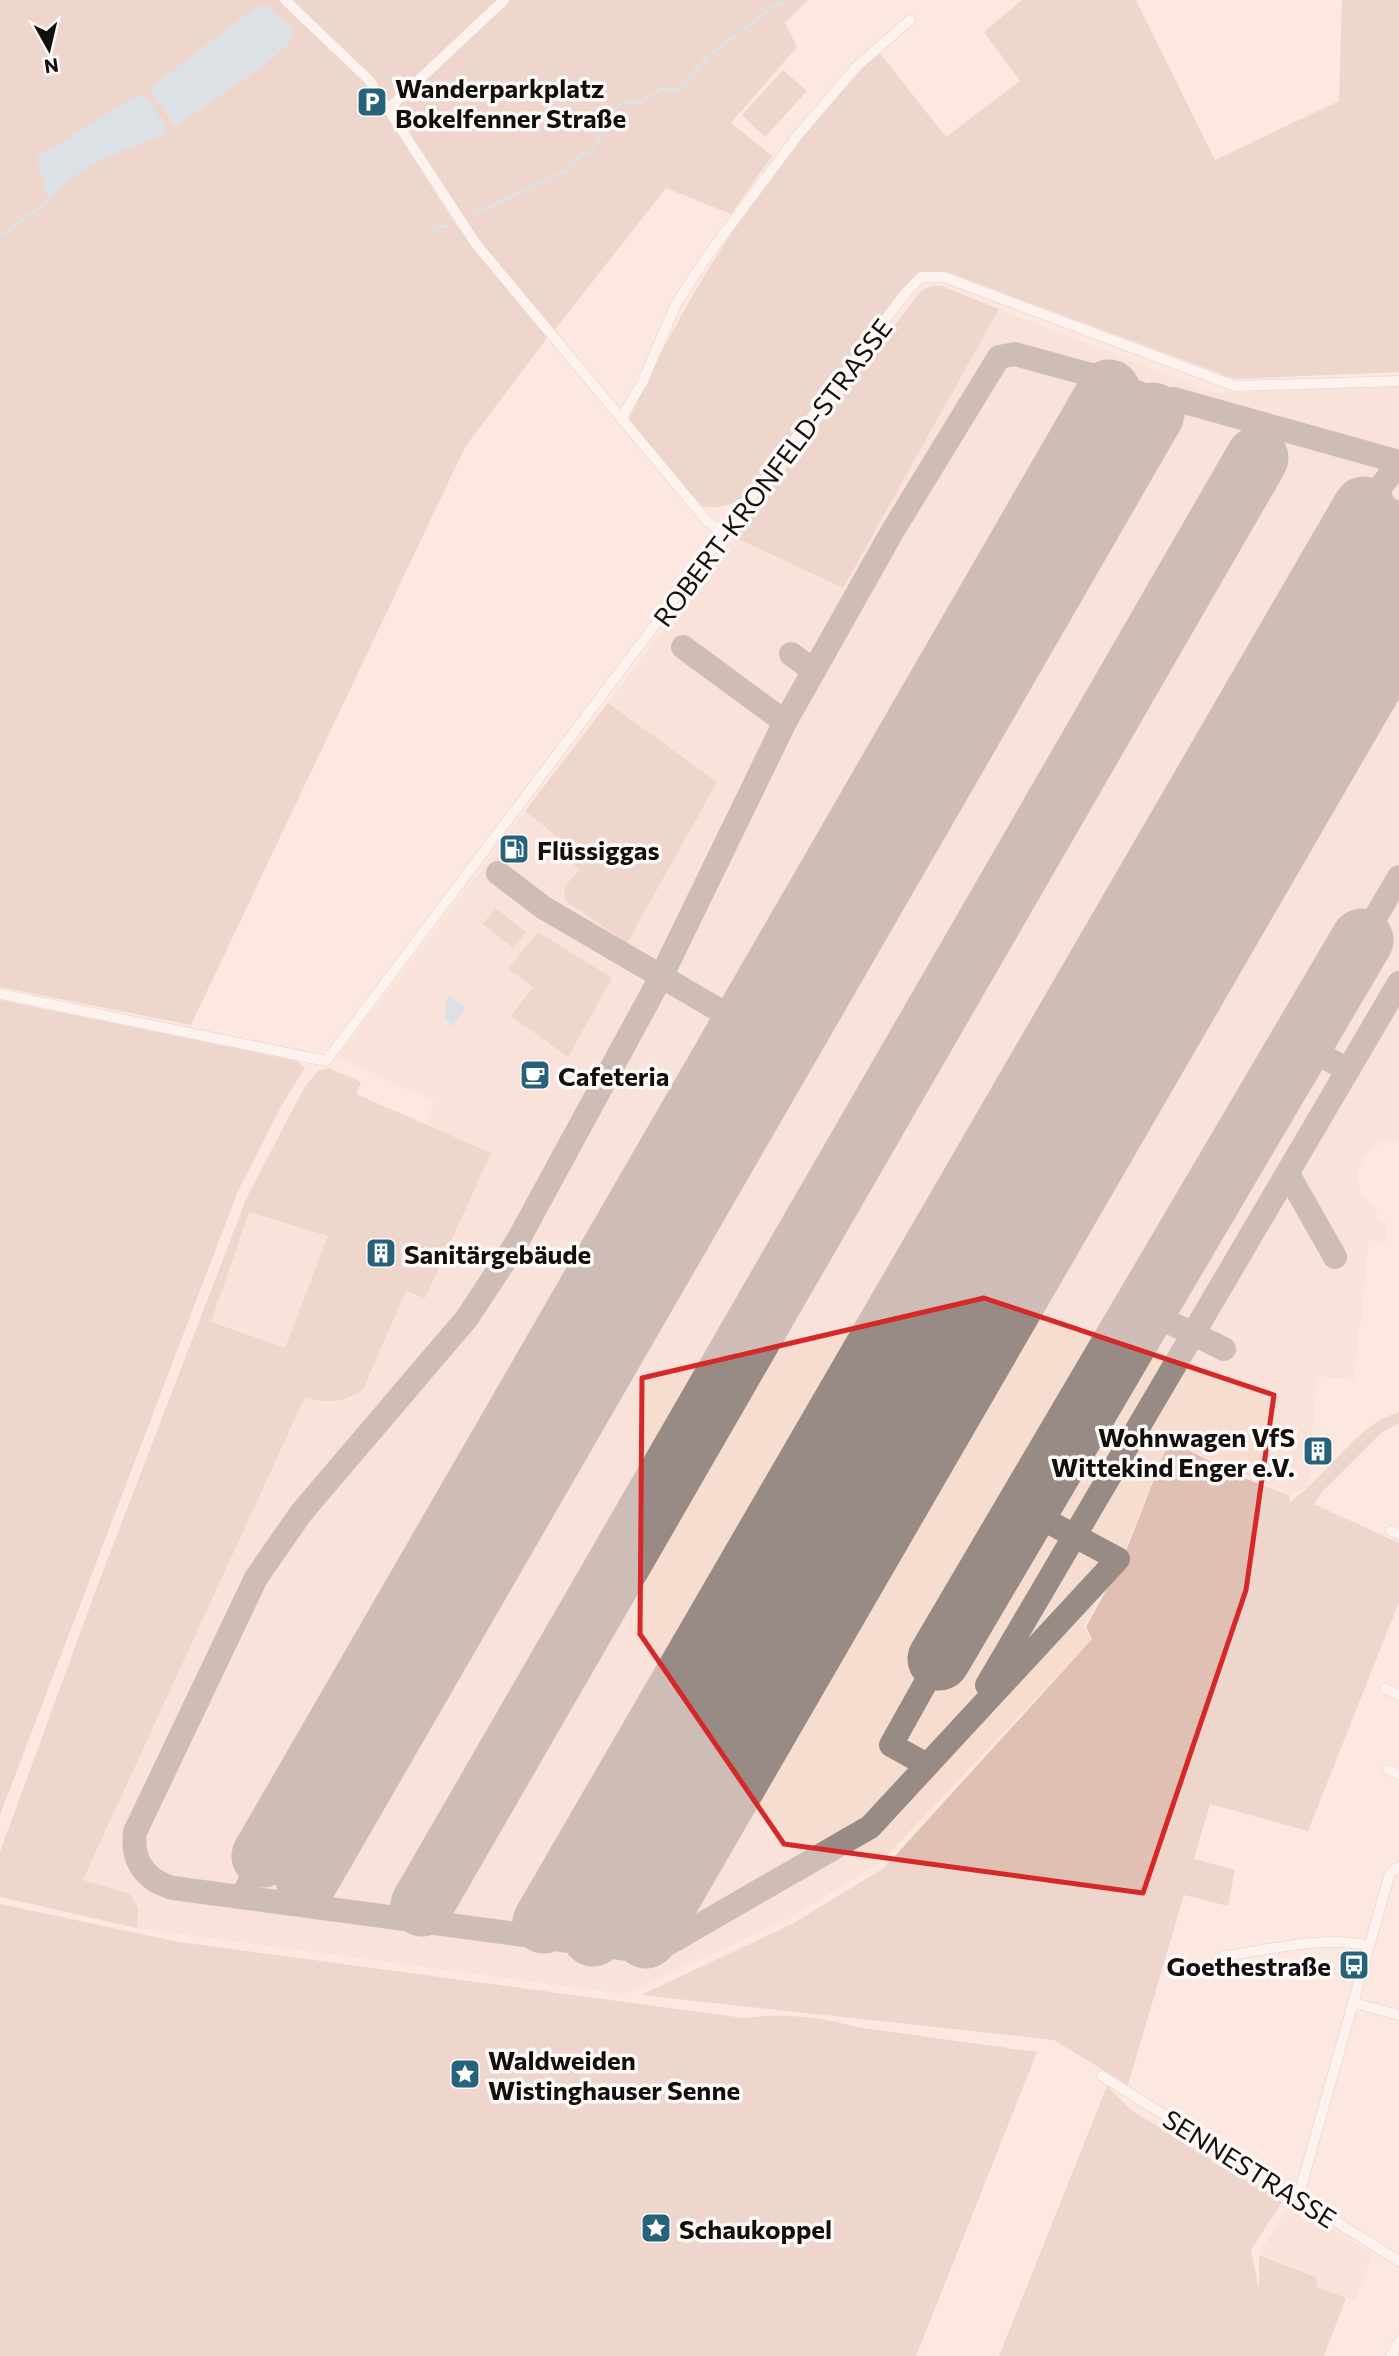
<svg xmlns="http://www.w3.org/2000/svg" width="1399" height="2356" viewBox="0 0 1399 2356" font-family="Commissioner,sans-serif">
<rect width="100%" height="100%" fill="#fce8e0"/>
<g fill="#f7dcd0">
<path d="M999,309L1214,393L1399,386V1140L1380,1142L1366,1155L1358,1170L1360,1193L1377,1210V1222L1386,1223V1242L1369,1240L1354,1380L1317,1376L1308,1487L1289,1494L1169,1441L1121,1560L1084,1626L1091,1640L881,1862L789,1919L624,1994L137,1928L138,1908L83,1881L305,1397L285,1349L210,1322L249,1212L328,1235L383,1106L425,1123L435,1102L338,1057L734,537L843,588Z"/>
<path d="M1291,2203L1373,2254L1354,2301L1317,2287L1316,2276L1259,2254Z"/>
</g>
<g fill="#e0c0b3" fill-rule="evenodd">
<path d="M0,0H278L366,83L456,225L547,338L465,447L191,1025L0,987ZM265,5L290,27L292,39L268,62L175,126L152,92V87L256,8Z"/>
<path d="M293,0H808L785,23L797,47L731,123L772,156L731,214L666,188L553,332L482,245L372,77Z"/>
<path d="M1022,0H1136L1215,160L1339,101L1342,0H1399V372L1235,379L945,271L922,274L911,279L751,492C738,504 716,511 699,505L629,419C691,283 773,158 879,52L946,137L1020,81L984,32Z"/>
<path d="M783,70L807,91L765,137L742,115Z"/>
<path d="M931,286H942L999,309L843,588L734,537L921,291Z"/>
<path d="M608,703L717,782L627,943L566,901L564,888L579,869L569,860L574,850L525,811Z"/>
<path d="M495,908L526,932L513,948L483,924Z"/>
<path d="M538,932L612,978L568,1057L511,1016L533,987L508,969Z"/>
<path d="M0,1000L297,1061L305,1068L284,1101L238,1191L0,1815Z"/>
<path d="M329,1068L361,1082L356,1094L491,1153L425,1298L406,1291L363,1389C343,1403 328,1404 305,1397L83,1880L130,1894L138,1908L137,1928L0,1897V1852L97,1587L247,1197L304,1088L318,1071ZM249,1212L328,1236L285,1348L211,1322Z"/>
<path d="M1399,1412V1423L1382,1432L1321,1493L1314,1504L1399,1543V1602L1308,1831L1210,1804L1194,1859L1235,1870L1228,1906L1184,1895L1128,2085L1054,2040L641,1995L792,1924L884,1868L1092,1639L1086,1627L1122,1561L1169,1441L1249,1480L1289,1495L1290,1502C1327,1477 1355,1425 1399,1412Z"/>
<path d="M0,1904L179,1942L744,2018C782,2013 819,2016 856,2027L1037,2052L916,2356H0Z"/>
<path d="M1107,2086L1131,2110L1256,2187L1258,2184L1282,2202L1251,2250L1259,2290V2255L1316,2277L1317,2287L1346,2298L1324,2356H999Z"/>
</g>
<g fill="#b6daea">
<path d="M265,5L291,27L292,39L268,62L176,126L151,92L152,87L256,8Z"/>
<path d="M139,94L148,99L166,127L165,134C126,150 71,166 49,203L37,157Z"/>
<path d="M448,994L466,1008L451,1027L444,1015Z"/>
</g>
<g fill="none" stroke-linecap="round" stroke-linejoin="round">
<g stroke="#b6daea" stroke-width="2.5">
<path d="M315,1L316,0"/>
<path d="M474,214L570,169L578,157L590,152L608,126L612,112L624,102H642L662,89L675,91L685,86L693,72L711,54L774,6L788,0"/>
<path d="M433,234L438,227L447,226"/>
<path d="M0,236L50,200"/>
</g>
<g stroke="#988a84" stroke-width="24">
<path d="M1371,500L1399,514"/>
<path d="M1364,508L1399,463"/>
<path d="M683,647L785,722"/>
<path d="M791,654L814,671"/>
<path d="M930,701L973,726"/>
<path d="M498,873L544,908L743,1024"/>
<path d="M1362,940L1399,877"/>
<path d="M1301,1044L1348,1070"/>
<path d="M1288,1174L1335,1257"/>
<path d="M1144,1310L1224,1349"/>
<path d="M1028,1511L1118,1559L870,1827L657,1950L643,1951L173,1888C145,1880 131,1861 135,1832L256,1578L301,1513L467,1318L517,1242L661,977L785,722L892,532L999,357L1015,354L1106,379L1160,402L1174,399L1399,462"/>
<path d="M443,1545L487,1569"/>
<path d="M689,1672L774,1716"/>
<path d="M987,1685L1399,983"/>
<path d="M927,1765L891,1745L939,1659"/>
<path d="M242,1897L263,1856"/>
<path d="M294,1904L307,1880"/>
</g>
<g stroke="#988a84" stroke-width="63">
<path d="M939,1659L1362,940"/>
<path d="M263,1856L1109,391"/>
<path d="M307,1880L1153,414"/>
<path d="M422,1905L1257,458"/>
<path d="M544,1922L1364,508"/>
<path d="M593,1935L1399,547"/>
<path d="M646,1937L1399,636"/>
</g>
<g stroke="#c6b4ac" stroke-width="11">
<g id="street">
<path d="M285,0L369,80L476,244L707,521L725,535"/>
<path d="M389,108L504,0"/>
<path d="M621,419L643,381L677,302L708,255L798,135L856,67L910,20"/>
<path d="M0,994L326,1061L903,296L921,277H944L1235,386L1399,381"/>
<path d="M1391,1531L1399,1534"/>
<path d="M1385,1689L1399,1695"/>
<path d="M1388,1770L1399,1774"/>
<path d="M1224,1956C1270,1950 1324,1935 1369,1946"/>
<path d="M1354,2003L1399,2015"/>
<path d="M1102,2076L1399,2261"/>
<path d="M1295,2196L1301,2187L1390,1873L1399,1867"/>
<path d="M1391,2356L1399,2341"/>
</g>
</g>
<use href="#street" stroke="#fff" stroke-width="10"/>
</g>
<path d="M0 0H1399V2356H0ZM984,1298L1274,1395L1246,1590L1143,1893L784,1844L640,1634L642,1378Z" fill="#fce8e0" fill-opacity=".55" fill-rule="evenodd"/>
<path fill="none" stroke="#d62828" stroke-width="5" stroke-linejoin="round" d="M984,1298L1274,1395L1246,1590L1143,1893L784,1844L640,1634L642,1378Z"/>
<defs>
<g id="parking-square" transform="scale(1.575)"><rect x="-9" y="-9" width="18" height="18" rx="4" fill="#26637a" stroke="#fdf9f8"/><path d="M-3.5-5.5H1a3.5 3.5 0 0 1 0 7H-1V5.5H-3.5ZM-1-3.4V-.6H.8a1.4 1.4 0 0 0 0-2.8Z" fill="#fff"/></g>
<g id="fuel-square" transform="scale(1.575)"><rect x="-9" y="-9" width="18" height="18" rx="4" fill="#26637a" stroke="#fdf9f8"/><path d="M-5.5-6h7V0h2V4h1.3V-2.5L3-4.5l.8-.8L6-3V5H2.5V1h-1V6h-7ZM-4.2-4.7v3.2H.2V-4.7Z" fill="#fff"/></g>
<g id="cafe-square" transform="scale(1.575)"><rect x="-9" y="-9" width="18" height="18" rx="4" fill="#26637a" stroke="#fdf9f8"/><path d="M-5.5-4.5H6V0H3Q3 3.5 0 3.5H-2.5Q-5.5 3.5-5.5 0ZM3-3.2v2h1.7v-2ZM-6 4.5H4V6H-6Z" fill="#fff"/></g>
<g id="building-square" transform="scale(1.575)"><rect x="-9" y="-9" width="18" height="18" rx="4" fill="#26637a" stroke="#fdf9f8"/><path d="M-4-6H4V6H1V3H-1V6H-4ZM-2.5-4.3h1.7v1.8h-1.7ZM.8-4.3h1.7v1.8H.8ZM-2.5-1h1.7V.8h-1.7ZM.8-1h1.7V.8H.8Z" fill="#fff"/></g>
<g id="bus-square" transform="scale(1.575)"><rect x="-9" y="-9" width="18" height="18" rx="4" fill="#26637a" stroke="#fdf9f8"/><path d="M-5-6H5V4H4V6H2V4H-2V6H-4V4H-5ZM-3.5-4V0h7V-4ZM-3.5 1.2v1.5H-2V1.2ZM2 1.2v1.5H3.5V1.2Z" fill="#fff"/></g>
<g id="sight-square" transform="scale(1.575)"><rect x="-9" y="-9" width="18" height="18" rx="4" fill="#26637a" stroke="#fdf9f8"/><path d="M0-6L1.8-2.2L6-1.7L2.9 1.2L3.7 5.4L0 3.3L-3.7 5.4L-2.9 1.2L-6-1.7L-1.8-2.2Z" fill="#fff"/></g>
</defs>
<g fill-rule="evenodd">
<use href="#parking-square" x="372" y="102"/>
<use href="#fuel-square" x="514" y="849"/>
<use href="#cafe-square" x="535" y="1075"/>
<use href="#building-square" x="381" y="1253"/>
<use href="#building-square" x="1318" y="1451"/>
<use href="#bus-square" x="1354" y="1965"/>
<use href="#sight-square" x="465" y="2074"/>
<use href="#sight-square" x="656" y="2228"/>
</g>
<g text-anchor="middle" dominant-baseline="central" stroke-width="7" stroke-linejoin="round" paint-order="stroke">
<g font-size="26" font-weight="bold" fill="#150f0c" stroke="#fdf9f8" text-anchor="start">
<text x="395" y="87">Wanderparkplatz<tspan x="395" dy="30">Bokelfenner Straße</tspan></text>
<text x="537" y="849">Flüssiggas</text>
<text x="558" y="1075">Cafeteria</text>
<text x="404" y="1253">Sanitärgebäude</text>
<text x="1295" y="1436" text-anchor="end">Wohnwagen VfS<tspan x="1295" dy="30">Wittekind Enger e.V.</tspan></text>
<text x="1331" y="1965" text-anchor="end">Goethestraße</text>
<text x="488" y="2059">Waldweiden<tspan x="488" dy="30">Wistinghauser Senne</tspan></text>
<text x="679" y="2228">Schaukoppel</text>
</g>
<g font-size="26" fill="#150f0c" stroke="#fdf9f8">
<text transform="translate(772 472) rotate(-53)">ROBERT-KRONFELD-STRASSE</text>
<text transform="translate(1250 2168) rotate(32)">SENNESTRASSE</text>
</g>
</g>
<g transform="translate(49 49) rotate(172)" stroke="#fdf9f8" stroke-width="5" paint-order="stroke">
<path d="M0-5L12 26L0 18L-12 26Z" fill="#150f0c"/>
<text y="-10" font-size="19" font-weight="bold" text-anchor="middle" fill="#150f0c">N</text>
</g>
</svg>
